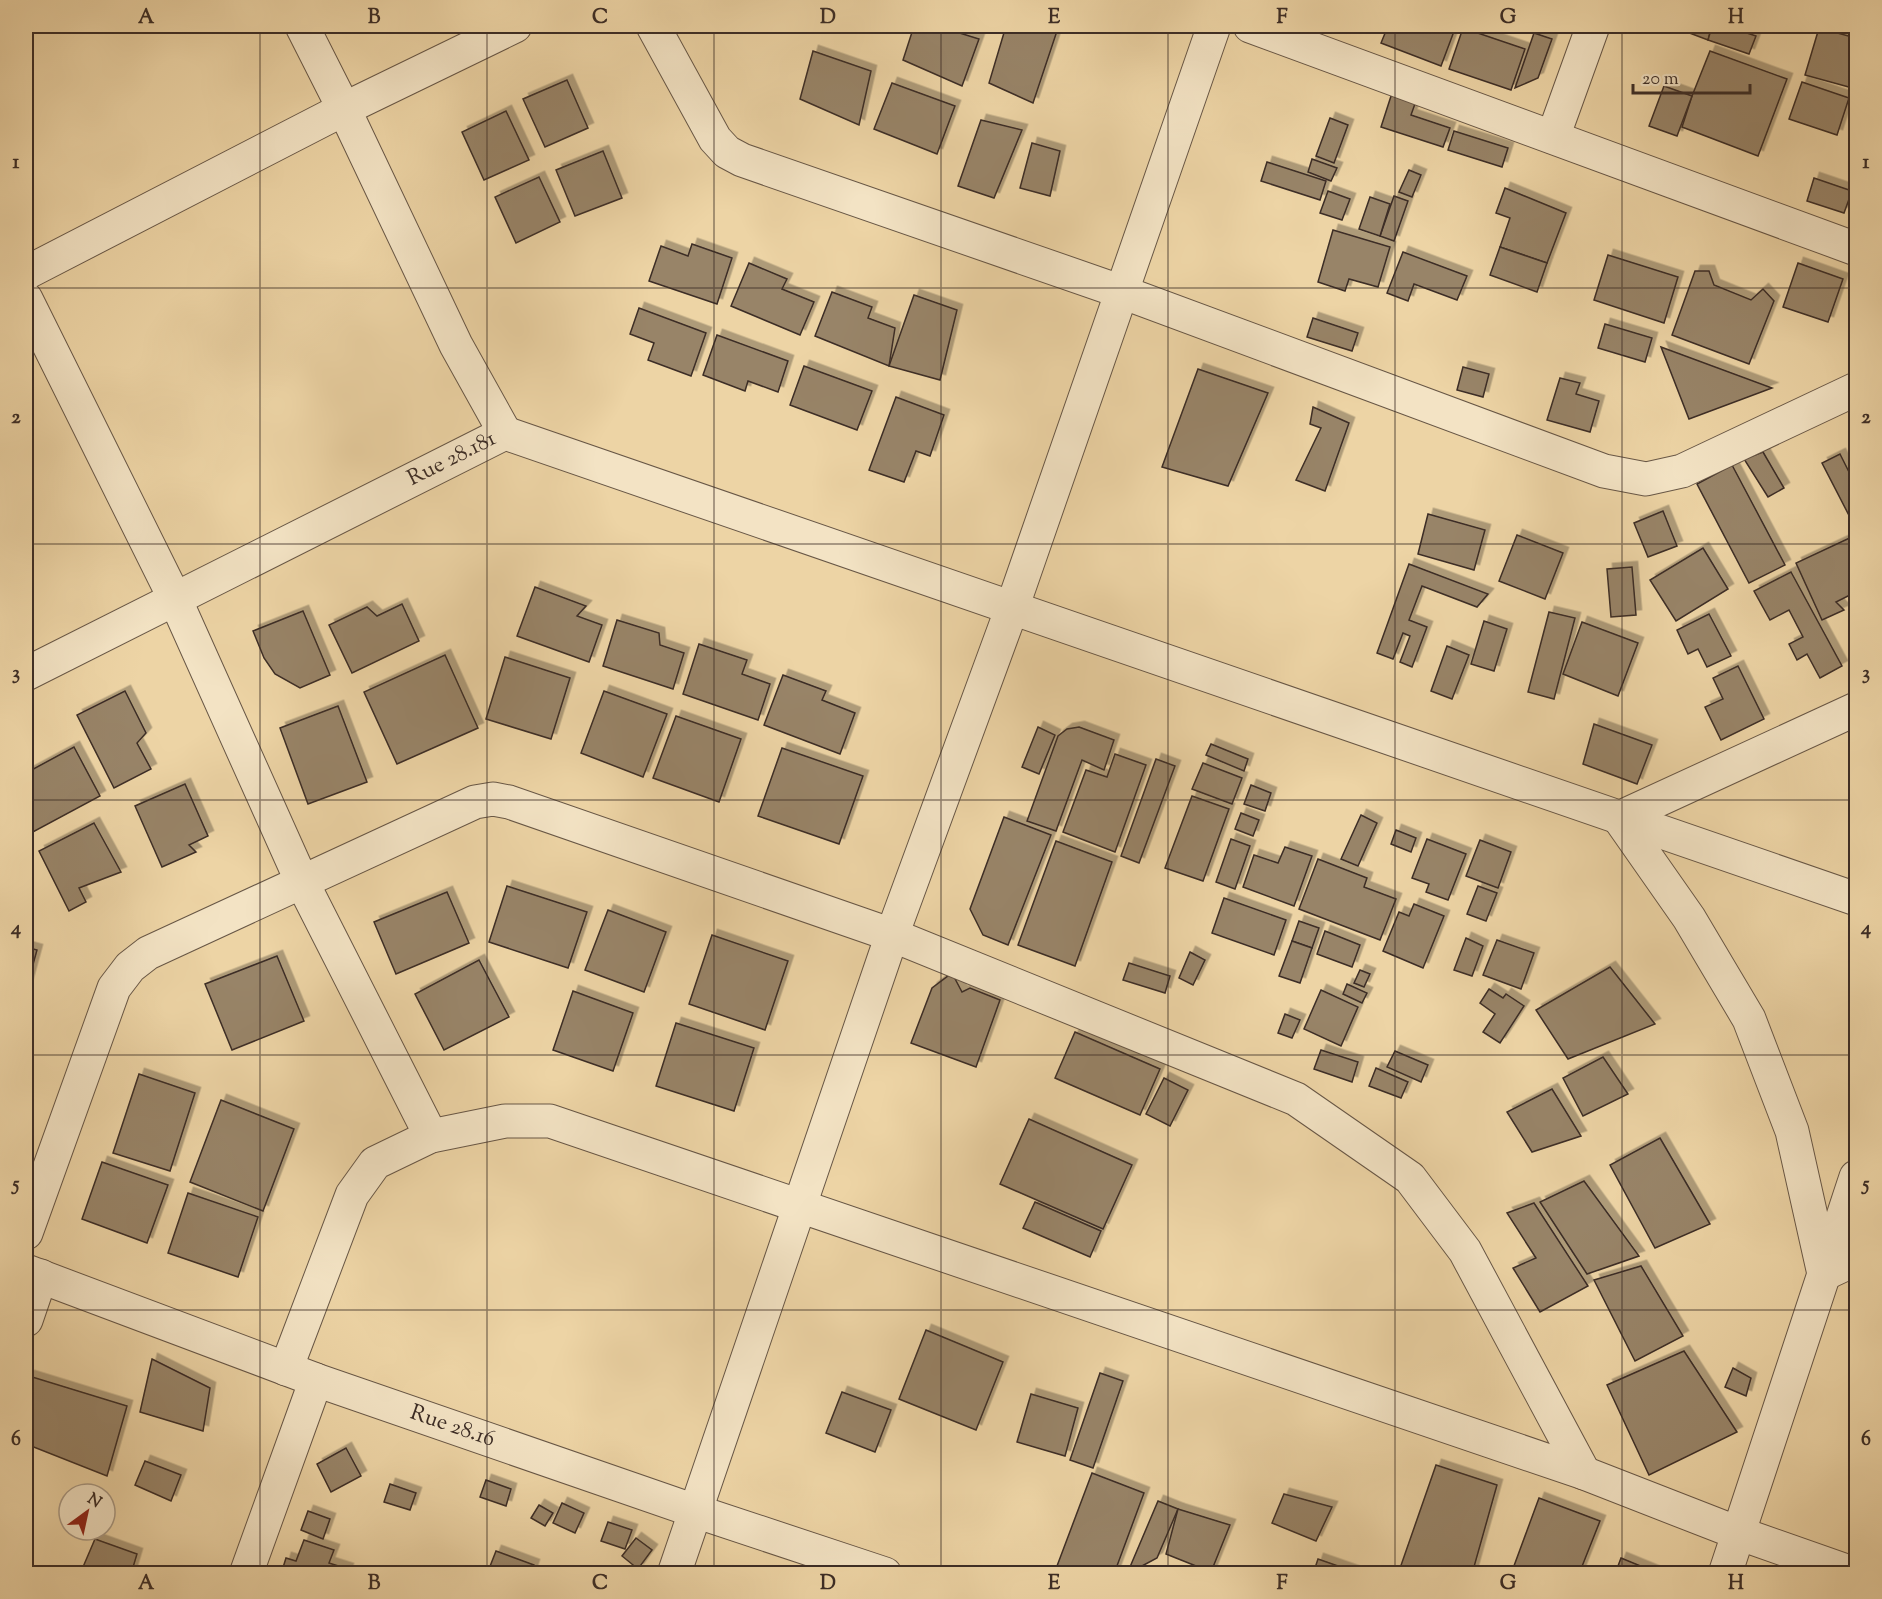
<svg xmlns="http://www.w3.org/2000/svg" width="1882" height="1599" viewBox="0 0 1882 1599" font-family="'Sorts Mill Goudy',serif">
<defs>
<filter id="shadow"><feDropShadow dx="5.5" dy="-5.5" stdDeviation="0" flood-color="#0004"/></filter>
</defs>
<rect width="100%" height="100%" fill="#edd4a5"/>
<filter id="stains"><feTurbulence type="fractalNoise" baseFrequency=".00333" numOctaves="4"/><feColorMatrix values="0 0 0 0 .2 0 0 0 0 .09 0 0 0 0 .02 0 0 0 .5 -.17"/></filter>
<radialGradient id="worn" r=".72"><stop offset=".6" stop-color="#630" stop-opacity="0"/><stop offset="1" stop-color="#630" stop-opacity=".3"/></radialGradient>
<g fill="#988468" stroke="#3c2d26" stroke-width="1.5" filter="url(#shadow)">
<path d="M914,26H937L979,39L962,86L903,60Z"/>
<path d="M1006,26H1042L1057,31L1033,103L989,83Z"/>
<path d="M1388,26H1456L1441,66L1381,43Z"/>
<path d="M1543,26H1564L1562,32Z"/>
<path d="M1671,26H1712L1708,40Z"/>
<path d="M1712,26H1726L1756,36L1749,54L1708,40Z"/>
<path d="M1463,28L1525,49L1511,90L1449,69Z"/>
<path d="M1819,28L1856,38V89L1805,75Z"/>
<path d="M1534,33L1552,39L1538,78L1515,88Z"/>
<path d="M813,51L871,71L859,125L800,99Z"/>
<path d="M1710,51L1787,79L1758,156L1682,127L1692,96Z"/>
<path d="M567,80L588,128L545,147L523,99Z"/>
<path d="M1802,82L1849,98L1837,135L1789,119Z"/>
<path d="M892,83L955,106L937,154L874,129Z"/>
<path d="M1664,86L1692,96L1677,136L1649,126Z"/>
<path d="M1392,93L1416,101L1411,115L1450,128L1443,147L1381,127Z"/>
<path d="M506,111L529,160L484,180L462,132Z"/>
<path d="M1330,118L1348,125L1334,163L1316,156Z"/>
<path d="M981,120L1022,130L994,198L958,186Z"/>
<path d="M1454,131L1508,148L1502,167L1448,150Z"/>
<path d="M1032,143L1060,151L1050,196L1020,188Z"/>
<path d="M603,151L622,198L575,216L556,170Z"/>
<path d="M1312,159L1337,168L1331,181L1308,172Z"/>
<path d="M1267,162L1326,181L1320,200L1261,181Z"/>
<path d="M1409,170L1421,175L1412,197L1399,192Z"/>
<path d="M539,177L560,222L516,243L495,197Z"/>
<path d="M1814,178L1852,191L1844,213L1807,201Z"/>
<path d="M1505,188L1566,213L1547,263L1500,247L1510,218L1496,213Z"/>
<path d="M1328,191L1350,199L1342,220L1320,213Z"/>
<path d="M1394,196L1408,201L1394,241L1380,236Z"/>
<path d="M1370,197L1390,204L1380,236L1359,229Z"/>
<path d="M1333,230L1390,247L1378,287L1349,279L1345,291L1318,282Z"/>
<path d="M692,244L732,258L717,304L649,281L661,246L688,256Z"/>
<path d="M1500,247L1547,263L1537,292L1490,275Z"/>
<path d="M1403,252L1467,276L1457,300L1414,284L1408,301L1387,293Z"/>
<path d="M1608,255L1678,277L1664,323L1594,300Z"/>
<path d="M749,263L787,279L782,289L814,302L800,335L731,306Z"/>
<path d="M1798,263L1843,279L1828,322L1783,307Z"/>
<path d="M1695,271H1709L1714,285L1751,300L1763,289L1774,301L1749,364L1672,335Z"/>
<path d="M832,292L872,307L868,318L895,328L889,366L815,336Z"/>
<path d="M914,295L957,310L940,380L889,366Z"/>
<path d="M639,308L706,333L691,376L648,360L654,343L630,334Z"/>
<path d="M1313,318L1358,333L1352,351L1307,337Z"/>
<path d="M1605,324L1652,338L1645,362L1598,348Z"/>
<path d="M717,335L788,361L778,392L748,381L745,391L703,375Z"/>
<path d="M1661,347L1772,388L1689,419Z"/>
<path d="M804,366L872,391L857,430L790,405Z"/>
<path d="M1463,367L1489,374L1483,397L1457,390Z"/>
<path d="M1198,369L1268,393L1228,486L1162,467Z"/>
<path d="M1560,378L1580,383L1576,394L1599,401L1590,432L1547,420Z"/>
<path d="M896,397L944,415L930,456L916,451L904,482L869,470Z"/>
<path d="M1313,407L1349,423L1325,491L1296,480L1321,428L1310,424Z"/>
<path d="M1763,452L1784,488L1768,497L1744,459Z"/>
<path d="M1840,454L1856,486V529L1822,463Z"/>
<path d="M1732,465L1785,565L1749,583L1697,484Z"/>
<path d="M1663,511L1677,546L1648,557L1634,523Z"/>
<path d="M1428,514L1485,530L1474,570L1418,554Z"/>
<path d="M1517,535L1563,553L1545,599L1499,581Z"/>
<path d="M1856,535V592L1836,602L1844,610L1822,620L1796,563Z"/>
<path d="M1703,548L1728,589L1676,621L1650,580Z"/>
<path d="M1409,564L1488,594L1477,607L1422,586L1409,620L1427,627L1412,667L1400,662L1410,636L1403,633L1393,659L1377,653Z"/>
<path d="M1632,567L1636,615L1611,617L1607,569Z"/>
<path d="M1791,572L1842,666L1820,678L1807,654L1797,660L1789,644L1803,637L1789,610L1770,620L1754,591Z"/>
<path d="M535,587L586,606L577,616L602,625L589,662L517,636Z"/>
<path d="M402,604L419,641L352,673L329,625L367,607L377,616Z"/>
<path d="M303,611L330,675L300,688L275,674L264,658L253,631Z"/>
<path d="M1549,612L1575,618L1554,699L1528,692Z"/>
<path d="M1709,614L1731,656L1707,667L1698,649L1688,654L1677,630Z"/>
<path d="M617,620L659,633L660,645L684,653L673,689L603,666Z"/>
<path d="M1484,621L1507,629L1494,671L1471,664Z"/>
<path d="M1582,622L1638,643L1618,696L1563,674Z"/>
<path d="M699,644L747,660L742,674L770,684L758,720L683,694Z"/>
<path d="M1447,646L1469,655L1452,699L1431,691Z"/>
<path d="M445,655L478,728L397,764L364,692Z"/>
<path d="M505,657L570,678L551,739L486,719Z"/>
<path d="M1738,666L1764,719L1721,740L1705,707L1723,699L1713,678Z"/>
<path d="M783,675L826,691L822,700L855,713L840,754L764,725Z"/>
<path d="M125,691L146,733L137,743L151,769L114,788L77,715Z"/>
<path d="M604,691L667,714L643,777L581,753Z"/>
<path d="M338,706L367,782L308,804L280,728Z"/>
<path d="M676,716L741,739L719,802L653,778Z"/>
<path d="M1594,724L1652,745L1637,784L1583,764Z"/>
<path d="M1038,727L1055,735L1039,774L1022,767Z"/>
<path d="M1079,727L1114,740L1104,770L1082,760L1056,831L1027,821L1058,736L1067,729Z"/>
<path d="M1211,744L1248,759L1244,771L1206,755Z"/>
<path d="M74,747L100,796L31,833L26,823V773Z"/>
<path d="M782,748L863,776L839,844L758,816Z"/>
<path d="M1115,754L1146,765L1115,852L1063,832L1086,770L1107,777Z"/>
<path d="M1156,759L1175,766L1139,863L1121,856Z"/>
<path d="M1203,763L1242,778L1232,804L1192,789Z"/>
<path d="M185,784L208,836L189,845L196,852L162,867L135,806Z"/>
<path d="M1251,785L1271,793L1265,811L1244,804Z"/>
<path d="M1192,796L1229,809L1203,881L1165,868Z"/>
<path d="M1241,813L1259,820L1253,836L1235,829Z"/>
<path d="M1361,815L1377,823L1358,866L1341,859Z"/>
<path d="M1004,817L1051,835L1008,945L983,935L970,909Z"/>
<path d="M94,823L121,872L79,888L86,902L69,911L39,851Z"/>
<path d="M1396,830L1416,838L1411,852L1391,844Z"/>
<path d="M1231,839L1250,846L1235,889L1216,882Z"/>
<path d="M1427,839L1466,854L1448,900L1426,892L1429,884L1412,878Z"/>
<path d="M1480,840L1511,852L1498,888L1466,876Z"/>
<path d="M1056,841L1112,862L1075,966L1018,945Z"/>
<path d="M1285,847L1312,856L1294,906L1243,887L1254,855L1278,863Z"/>
<path d="M1318,859L1367,878L1364,887L1396,899L1380,940L1299,909Z"/>
<path d="M507,886L587,912L568,968L489,942Z"/>
<path d="M1478,886L1497,893L1486,921L1467,914Z"/>
<path d="M447,892L469,943L396,974L374,922Z"/>
<path d="M1224,898L1286,920L1274,955L1212,933Z"/>
<path d="M1414,904L1444,916L1423,968L1383,951L1399,912L1409,916Z"/>
<path d="M608,910L666,932L644,992L585,970Z"/>
<path d="M1299,921L1319,928L1312,948L1292,941Z"/>
<path d="M1325,931L1360,945L1352,967L1317,954Z"/>
<path d="M712,935L788,961L765,1030L689,1004Z"/>
<path d="M1466,938L1483,946L1472,976L1454,970Z"/>
<path d="M1497,940L1534,953L1521,989L1483,975Z"/>
<path d="M1292,941L1312,948L1300,983L1279,976Z"/>
<path d="M26,947L37,950L26,990Z"/>
<path d="M1190,952L1205,960L1193,985L1179,978Z"/>
<path d="M277,956L304,1021L232,1050L205,984Z"/>
<path d="M479,960L509,1017L444,1050L415,994Z"/>
<path d="M1129,963L1170,976L1165,993L1123,980Z"/>
<path d="M1610,967L1655,1024L1568,1059L1536,1010Z"/>
<path d="M1360,970L1370,974L1364,987L1354,983Z"/>
<path d="M952,973L962,992L970,988L1000,1000L976,1067L911,1043L932,988Z"/>
<path d="M1347,984L1367,993L1362,1003L1343,994Z"/>
<path d="M1489,989L1503,998L1506,994L1524,1006L1500,1043L1483,1032L1495,1014L1480,1003Z"/>
<path d="M1321,990L1358,1007L1341,1046L1304,1029Z"/>
<path d="M573,991L633,1013L613,1071L553,1050Z"/>
<path d="M1285,1014L1300,1020L1292,1038L1278,1033Z"/>
<path d="M676,1023L754,1048L734,1111L656,1086Z"/>
<path d="M1075,1032L1160,1069L1140,1115L1055,1078Z"/>
<path d="M1321,1050L1358,1062L1352,1082L1314,1069Z"/>
<path d="M1395,1051L1428,1065L1421,1082L1387,1067Z"/>
<path d="M1603,1057L1628,1094L1583,1116L1563,1078Z"/>
<path d="M1376,1068L1408,1082L1401,1098L1369,1086Z"/>
<path d="M139,1074L195,1093L170,1171L113,1153Z"/>
<path d="M1164,1078L1188,1090L1170,1126L1146,1114Z"/>
<path d="M1552,1089L1581,1136L1532,1152L1507,1112Z"/>
<path d="M221,1100L294,1129L263,1211L190,1182Z"/>
<path d="M1029,1119L1132,1165L1103,1229L1000,1184Z"/>
<path d="M1660,1138L1710,1224L1655,1248L1610,1165Z"/>
<path d="M102,1162L168,1185L147,1243L82,1219Z"/>
<path d="M1584,1181L1639,1256L1587,1274L1540,1202Z"/>
<path d="M188,1193L258,1217L238,1277L168,1253Z"/>
<path d="M1035,1202L1101,1231L1090,1257L1023,1228Z"/>
<path d="M1534,1203L1588,1286L1540,1312L1513,1268L1536,1258L1507,1213Z"/>
<path d="M1641,1266L1683,1336L1635,1361L1594,1280Z"/>
<path d="M926,1330L1003,1362L976,1430L899,1399Z"/>
<path d="M1684,1351L1737,1432L1649,1475L1607,1385Z"/>
<path d="M152,1359L210,1388L203,1431L140,1412Z"/>
<path d="M1733,1368L1751,1378L1746,1396L1725,1387Z"/>
<path d="M1100,1373L1123,1381L1093,1468L1070,1460Z"/>
<path d="M29,1376L127,1406L107,1476L26,1444V1388Z"/>
<path d="M842,1392L891,1410L875,1452L826,1433Z"/>
<path d="M1031,1394L1078,1408L1065,1456L1017,1442Z"/>
<path d="M346,1448L361,1476L331,1492L317,1464Z"/>
<path d="M145,1461L181,1475L171,1501L135,1485Z"/>
<path d="M1436,1465L1497,1485L1472,1574H1398Z"/>
<path d="M1092,1473L1144,1493L1114,1574H1054Z"/>
<path d="M486,1480L511,1489L506,1506L480,1497Z"/>
<path d="M390,1484L416,1493L410,1510L384,1502Z"/>
<path d="M1284,1494L1332,1507L1316,1541L1272,1523Z"/>
<path d="M1539,1498L1600,1521L1579,1574H1511Z"/>
<path d="M1158,1501L1178,1509L1157,1558L1127,1574Z"/>
<path d="M562,1503L584,1513L575,1533L553,1523Z"/>
<path d="M539,1505L553,1513L545,1526L531,1518Z"/>
<path d="M1178,1509L1230,1525L1211,1572L1166,1554Z"/>
<path d="M308,1511L330,1519L323,1539L301,1530Z"/>
<path d="M608,1522L632,1530L625,1549L601,1541Z"/>
<path d="M636,1538L652,1550L638,1569L622,1556Z"/>
<path d="M95,1539L137,1554L131,1574H102L83,1567Z"/>
<path d="M304,1540L334,1550L329,1563L348,1569L346,1574H281L286,1558L296,1561Z"/>
<path d="M496,1551L534,1565L531,1574H487Z"/>
<path d="M1621,1558L1660,1574H1615Z"/>
<path d="M1318,1559L1361,1574H1313Z"/>
</g>
<g fill="none" stroke-linecap="round" stroke-linejoin="round">
<g stroke="#685746" stroke-width="35">
<g id="minor">
<path d="M302,26L344,109L456,345L505,433"/>
<path d="M653,26L715,139L727,152L742,160L1122,292L1604,471L1646,479L1682,471L1856,389"/>
<path d="M1250,26L1856,249"/>
<path d="M1553,137L1593,26"/>
<path d="M26,273L344,109L515,26"/>
<path d="M26,299L175,599L302,882L431,1136"/>
<path d="M505,433L1856,899"/>
<path id="s1" d="M26,674L505,433"/>
<path d="M1856,709L1619,818L1689,918L1749,1019L1792,1131L1824,1274L1856,1259"/>
<path d="M26,1233L114,988L130,967L148,953L475,802L493,799L509,802L892,935L1296,1099L1410,1178L1465,1251L1584,1473"/>
<path id="s2" d="M26,1271L316,1380L695,1511L885,1574"/>
<path d="M26,1320L41,1276"/>
<path d="M286,1369L352,1195L375,1163L431,1136L505,1121H550L1584,1473L1738,1533L1855,1574"/>
<path d="M246,1574L316,1380"/>
<path d="M674,1574L892,935L1012,608L1214,26"/>
<path d="M1725,1574L1856,1177"/>
</g>
</g>
<use href="#minor" stroke="#f3e3c4" stroke-width="33"/>
</g>
<path fill="none" stroke="#3c2d26" stroke-width="1.5" stroke-opacity="0.55" d="M260,26V1574M487,26V1574M714,26V1574M941,26V1574M1168,26V1574M1395,26V1574M1622,26V1574M26,288H1856M26,544H1856M26,800H1856M26,1055H1856M26,1310H1856"/>
<g text-anchor="middle" dominant-baseline="central" stroke-width="6" stroke-linejoin="round" paint-order="stroke">
<g font-size="22" fill="#3c2d26" stroke="#f3e3c4">
<text stroke="none"><textPath href="#s1" startOffset="477">Rue 28.181</textPath></text>
<text stroke="none"><textPath href="#s2" startOffset="454">Rue 28.16</textPath></text>
</g>
</g>
<rect width="1882" height="1599" fill="none" stroke="#edd4a5" stroke-width="66"/>
<g transform="translate(87 1512) rotate(33)"><circle r="28" fill="#f3e3c4" stroke="#aa9a85" stroke-width="1.5"/>
<path d="M0-4.5L10 22L0 15L-10 22Z" fill="#8f2418"/>
<text y="-9" font-size="16" font-weight="bold" text-anchor="middle" fill="#3c2d26">N</text>
</g>
<path d="M1633 84v9h117v-9" fill="none" stroke="#3c2d26" stroke-width="3"/>
<text x="1642" y="84" font-size="18" fill="#3c2d26" stroke="#f3e3c4" stroke-width="4.5" paint-order="stroke">20 m</text>
<rect x="33" y="33" width="1816" height="1533" fill="none" stroke="#3c2d26" stroke-width="2"/>
<g font-size="20" text-anchor="middle" font-weight="bold" fill="#3c2d26">
<text x="146" y="23">A</text>
<text x="374" y="23">B</text>
<text x="600" y="23">C</text>
<text x="828" y="23">D</text>
<text x="1054" y="23">E</text>
<text x="1282" y="23">F</text>
<text x="1508" y="23">G</text>
<text x="1736" y="23">H</text>
<text x="16" y="168">1</text>
<text x="1866" y="168">1</text>
<text x="16" y="423">2</text>
<text x="1866" y="423">2</text>
<text x="16" y="679">3</text>
<text x="1866" y="679">3</text>
<text x="16" y="934">4</text>
<text x="1866" y="934">4</text>
<text x="16" y="1190">5</text>
<text x="1866" y="1190">5</text>
<text x="16" y="1445">6</text>
<text x="1866" y="1445">6</text>
<text x="146" y="1589">A</text>
<text x="374" y="1589">B</text>
<text x="600" y="1589">C</text>
<text x="828" y="1589">D</text>
<text x="1054" y="1589">E</text>
<text x="1282" y="1589">F</text>
<text x="1508" y="1589">G</text>
<text x="1736" y="1589">H</text>
</g>
<rect width="100%" height="100%" filter="url(#stains)"/>
<rect width="100%" height="100%" fill="url(#worn)"/>
</svg>
